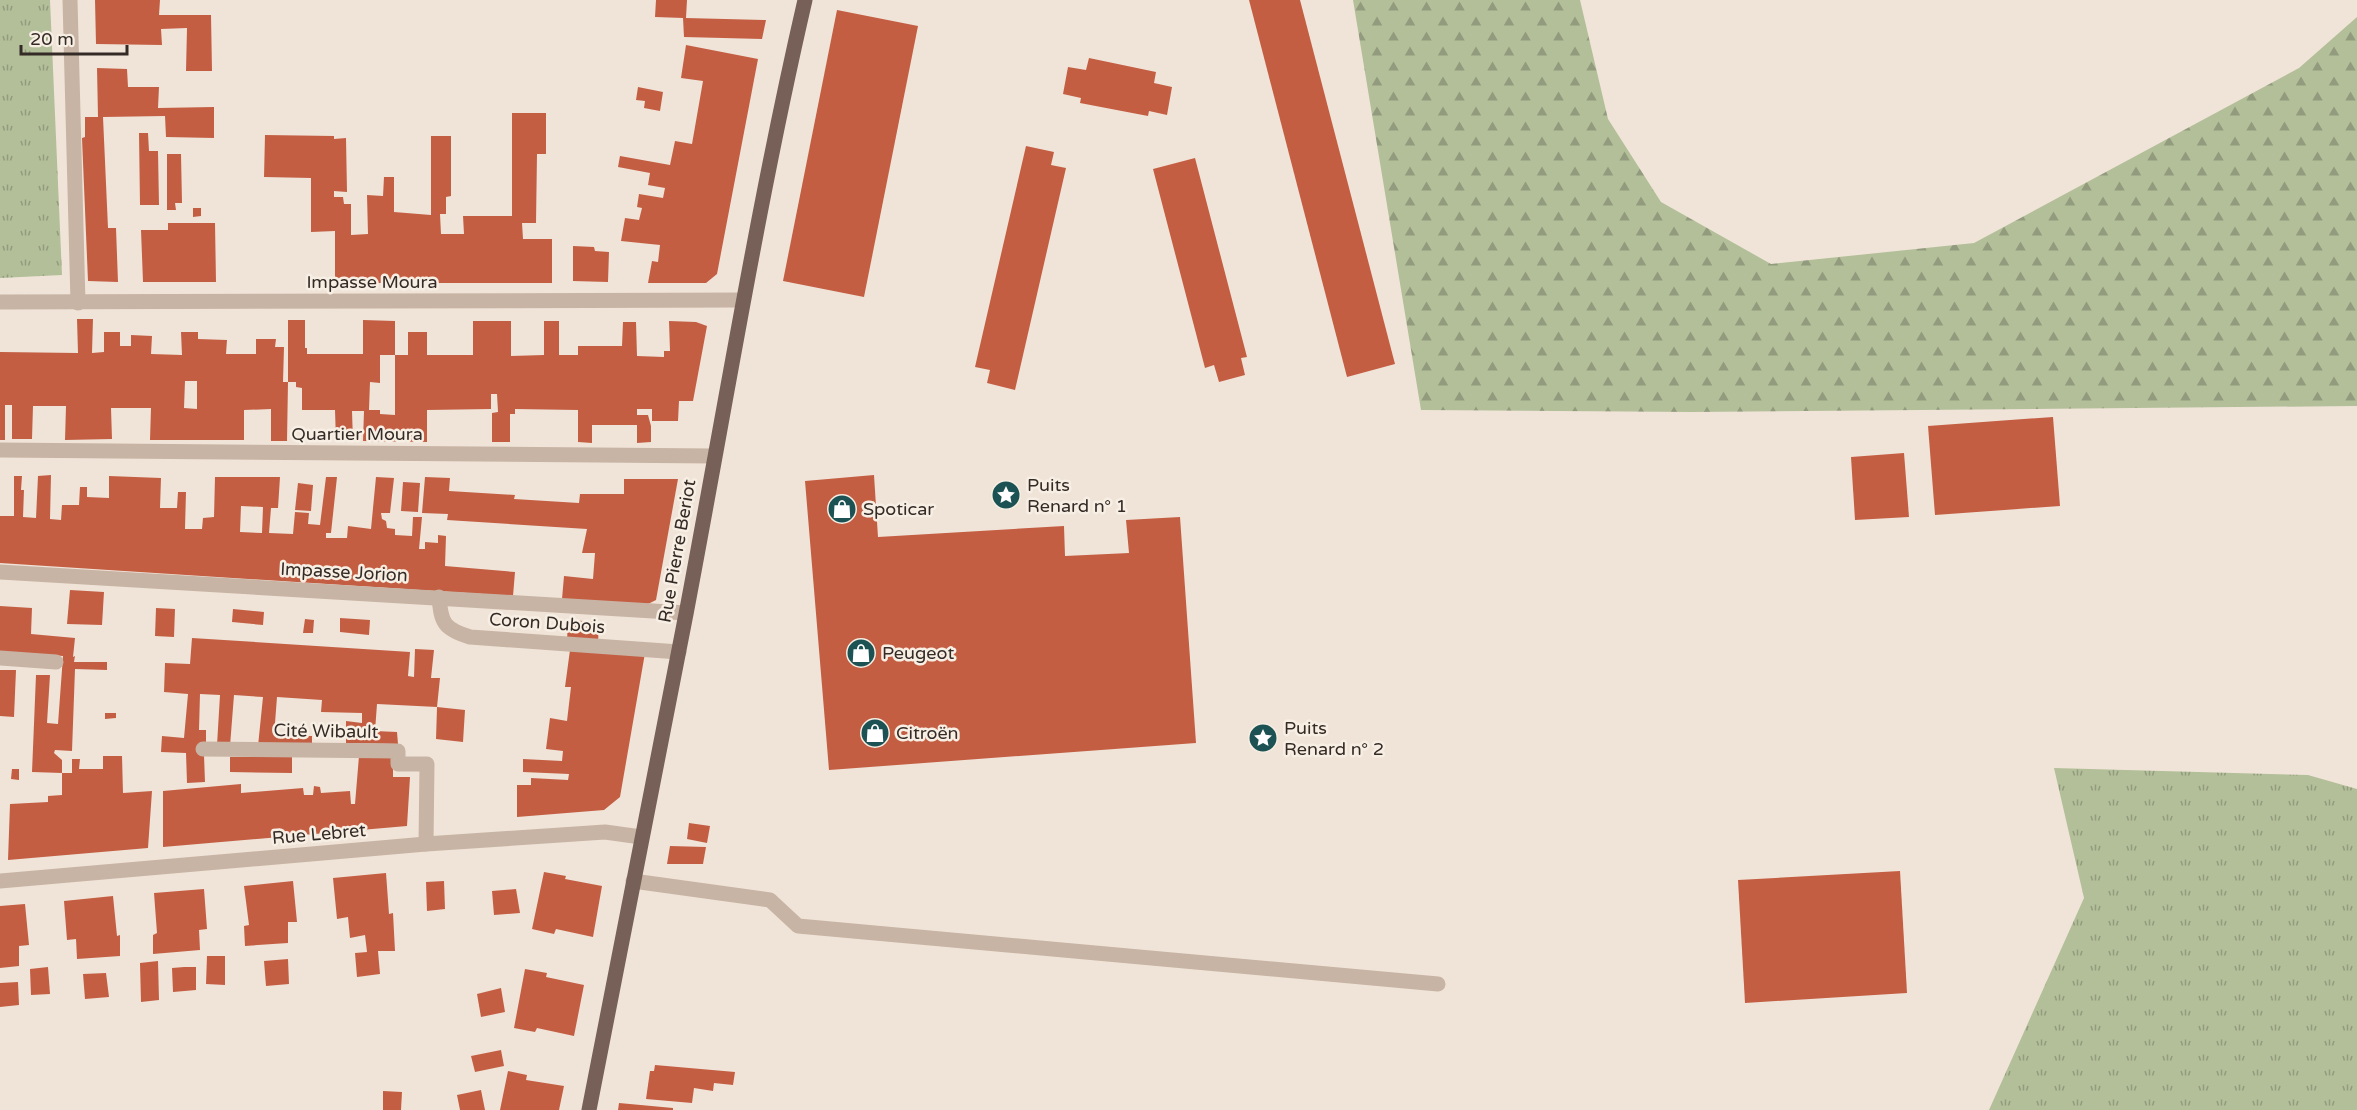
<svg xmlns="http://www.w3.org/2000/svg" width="2357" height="1110" viewBox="0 0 2357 1110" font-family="'Varela Round',sans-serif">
<defs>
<pattern id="grass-tufts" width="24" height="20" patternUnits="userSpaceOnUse" patternTransform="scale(1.5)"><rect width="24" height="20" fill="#b3bf99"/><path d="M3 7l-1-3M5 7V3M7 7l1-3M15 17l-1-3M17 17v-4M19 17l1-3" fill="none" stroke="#929b7d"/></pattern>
<pattern id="forest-firs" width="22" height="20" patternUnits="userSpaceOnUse" patternTransform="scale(1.5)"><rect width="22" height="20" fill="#b3bf99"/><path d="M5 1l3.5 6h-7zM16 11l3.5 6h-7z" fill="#929b7d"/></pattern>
</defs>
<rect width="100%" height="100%" fill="#f0e4d8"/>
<g fill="url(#grass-tufts)">
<path d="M0,0H50L62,275L0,278Z"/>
<path d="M2054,768L2308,775L2357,789V1110H1989L2084,898Z"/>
</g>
<path fill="url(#forest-firs)" d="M1353,0H1580L1608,119L1661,202L1771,264L1974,243L2299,68L2357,17V406L1693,412L1421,410Z"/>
<g fill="#c45e43" fill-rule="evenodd">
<path d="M95,0H160L159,15H211L212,71H186L187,28L161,29L162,45L96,44Z"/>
<path d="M656,0H687L686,18L766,20L762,39L684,37L683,18L655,17Z"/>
<path d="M1249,0H1300L1395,364L1347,377Z"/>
<path d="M837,10L918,26L864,297L783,281Z"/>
<path d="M686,45L758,59L717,274L706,283H648L652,261L658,262L660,245L621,241L625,218L639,220L642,208L637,207L639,194L663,198L665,188L648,185L650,173L618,167L620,156L670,165L675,141L692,144L703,81L681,78Z"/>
<path d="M1089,58L1156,72L1154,83L1172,87L1167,115L1149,111L1148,116L1080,103L1081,98L1063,94L1068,67L1086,70Z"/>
<path d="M97,68L127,69L128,87H159L158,108L214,107V138L166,137L165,116L103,117L108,228H116L118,282L88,281L82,138L85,137V117H98Z"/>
<path d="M638,87L663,92L660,111L644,108L645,101L636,100Z"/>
<path d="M512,113H546V154H537L536,223H522L523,239H552V283H335V231L311,232V178L264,177L265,135L334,136V139L346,138L347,192L334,191V197H343L344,204H351V235L368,234L367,195L383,196L384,177H394V212L431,215V136H451V196L446,197V214H440L441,234H464L463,216H512Z"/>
<path d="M139,133H148L149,151H158L159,205H140Z"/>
<path d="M1026,146L1054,152L1051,165L1066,168L1015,390L987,383L990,370L975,367Z"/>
<path d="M167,154H181L182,203H175L176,210H167Z"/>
<path d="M1195,158L1247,357L1241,358L1245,375L1219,382L1214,365L1205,368L1153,169Z"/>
<path d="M193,208H201V216L193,217Z"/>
<path d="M168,223H215L216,282H143L141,230H168Z"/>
<path d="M573,246L594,247L595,251L609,252L608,282L573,281Z"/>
<path d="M77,319H93L92,353L104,352V332H120V346H131V335L152,336L151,354L182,355L181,332H198V339L227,340L226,354H256V339H276L275,347H284L283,382H288L287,441H271V409L244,410V440H150L151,408H111L112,439L65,440L66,406H33L32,439H12V405H5V440H0V352L78,353ZM185,381H197V409L184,408Z"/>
<path d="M288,320H305V348H307V354H363V320L395,321V355H380V383L370,382L369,410H380V414L395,415V355H408V332H427V355H473V321H511V356L544,355V321H559V355H578V346H622L623,322H636L637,356L664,357V351H670L669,321L696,322L707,326L693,401H679L678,421H652V409H637V415H648L651,426V442L637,443V425H592V443L578,442V410L515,409V414H510V442H492V413L498,412L497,394H491V409L427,410V442L363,441L364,411H352L353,441H336L335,410H302V388L296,387V382H288Z"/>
<path d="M2053,417L2060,506L1935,515L1928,426Z"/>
<path d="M1904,453L1909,517L1855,520L1851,457Z"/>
<path d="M51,475L50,519L61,520L62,505H79L80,487H87V497L109,498V476L161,478L160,508H177L178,492H186L185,529H202L203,518L214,517L215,477H280L278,508H271L269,533L293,534L295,512L309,513L308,524L320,525L326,477H337L331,533H326V538H347L348,526L371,529L376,477L394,478L390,513H381L382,519L386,521L387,528L395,529V535L412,536L413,517H422L419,549H425V542L438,543V535L446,536L445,566L515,572L513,596L0,563V516H14V476H22L21,490H24L23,517L36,518L38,476ZM241,506L263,507L262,533L240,532Z"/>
<path d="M874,475L878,537L1064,526L1065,556L1129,553L1126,520L1180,517L1196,743L829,770L805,481Z"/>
<path d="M425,477L450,478L449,491L515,495L514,499L579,503L580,494H624V479H678L656,600L648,604L562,599L564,576L593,579L595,553H582L587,529L447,520L448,514L422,513Z"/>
<path d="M403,482L420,483L418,512L401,511Z"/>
<path d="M298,483L313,485L311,511L295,510Z"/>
<path d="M70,590L104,592L102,625L67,624Z"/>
<path d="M0,606L32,608L31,634L75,638L73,657L75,656L74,662H107V670L75,669L72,751L55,750L54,753L62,760V773L32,772L36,675H50L47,723L58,724L63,656L0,652Z"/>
<path d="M156,608L175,609L174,637L155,636Z"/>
<path d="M233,609L264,612L263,625L232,622Z"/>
<path d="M340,618L370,620L369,635L340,632Z"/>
<path d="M305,619L314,620L313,633H303Z"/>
<path d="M568,620L599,622L598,643L567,641Z"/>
<path d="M192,638L410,652L408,676L414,677L415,649L434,650L431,678H440L437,707L377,704L375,731L397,732L398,744L346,743V721L362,723V713L321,712L322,700L277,697L274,736H312V744L258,746L263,697L234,695L230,746L217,745L220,695L200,694L199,730H206V745H198V754L204,755L205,782L187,783L186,753L161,752L162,736L184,738L188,694L164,692L165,663L190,664Z"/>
<path d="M570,650L645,653L620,797L604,810L517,817V785H531V778L568,780L569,774L523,772V759L562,761L563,751L546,749L550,718L567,721L571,687H565Z"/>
<path d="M0,670H16L14,717L0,716Z"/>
<path d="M437,707L465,710L463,742L436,739Z"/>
<path d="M105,713H116V718L105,719Z"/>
<path d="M393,755V777H410L407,826L163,847V791L241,784V793L303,788L304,795H313L314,786L320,787L321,793L350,791L351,804H355L359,756Z"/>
<path d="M103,756H122L123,793L152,791L148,848L8,860L10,804L48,802V796L62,795V773H72V759H80L79,769H103Z"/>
<path d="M230,757H292V773L230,772Z"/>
<path d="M12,769H19V780L11,779Z"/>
<path d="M689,823L710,826L707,843L687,839Z"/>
<path d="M670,846L706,847L703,864H667Z"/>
<path d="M1900,871L1907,993L1745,1003L1738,880Z"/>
<path d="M544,872L566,876L565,879L602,886L593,937L556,929L554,934L532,929Z"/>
<path d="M386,873L389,914L393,913L395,951H378L380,974L357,977L355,953L367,952L365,935L350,938L348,917L337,919L333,878Z"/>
<path d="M293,881L297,922H288V943L245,946L244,926L249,925L244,886Z"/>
<path d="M444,881L445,909L427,911L426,882Z"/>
<path d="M204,889L207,929L199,930L200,950L153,954V935L157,933L154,893Z"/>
<path d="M516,889L520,913L494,915L492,891Z"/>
<path d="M113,896L117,936L120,935V956L77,959L76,939L67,940L64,901Z"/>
<path d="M25,904L29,945L19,946V966L0,968V906Z"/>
<path d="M207,956H225V985L206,984Z"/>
<path d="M288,959L289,984L266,986L264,961Z"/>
<path d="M158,961L159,1000L141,1002L140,963Z"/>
<path d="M48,967L50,994L31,995L30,969Z"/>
<path d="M184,967H196V990L173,992L172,968Z"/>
<path d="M525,969L547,973L546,977L584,985L574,1036L537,1028L535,1032L514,1028Z"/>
<path d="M106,973L109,997L85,999L83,974Z"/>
<path d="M18,982L19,1005L0,1007V983Z"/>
<path d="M501,988L505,1012L481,1017L477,994Z"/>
<path d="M501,1050L504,1066L475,1072L471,1056Z"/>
<path d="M655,1065L735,1072L733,1085L714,1083L713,1091L694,1088L692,1103L646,1099L650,1071H654Z"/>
<path d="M508,1071L527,1075L526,1080L564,1086L559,1110H500Z"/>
<path d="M481,1090L485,1110H460L457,1095Z"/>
<path d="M383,1091L402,1092L401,1110H383Z"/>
<path d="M619,1103L673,1108V1110H618Z"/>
</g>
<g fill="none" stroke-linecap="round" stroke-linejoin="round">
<g stroke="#c8b4a5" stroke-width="15">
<path d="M70,0L78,303"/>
<path d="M0,302L743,300"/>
<path d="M0,450L714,456"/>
<path d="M0,572L686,613"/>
<path d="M439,597C441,623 444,629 470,637L679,652"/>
<path d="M0,658L56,662"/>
<path d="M203,749L398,751V764H427L426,844"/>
<path d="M0,881L426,844L605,832L641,837"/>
<path d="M633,881L770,900L798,926L1438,984"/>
</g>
<path stroke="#766057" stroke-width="15" d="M589,1110C621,944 655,779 686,614C725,409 758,203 805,0"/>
</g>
<defs>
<g id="sight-disc" transform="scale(1.5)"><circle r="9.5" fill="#1d5254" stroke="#f8efe4"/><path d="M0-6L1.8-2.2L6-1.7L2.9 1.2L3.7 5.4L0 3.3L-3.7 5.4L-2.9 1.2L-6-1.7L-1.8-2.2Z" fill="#fff"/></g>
<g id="shop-disc" transform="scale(1.5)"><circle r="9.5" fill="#1d5254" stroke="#f8efe4"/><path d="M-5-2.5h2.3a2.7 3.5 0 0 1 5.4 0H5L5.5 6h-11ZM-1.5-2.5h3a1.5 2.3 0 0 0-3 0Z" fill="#fff"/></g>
</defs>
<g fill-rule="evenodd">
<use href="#sight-disc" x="1006" y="495"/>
<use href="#shop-disc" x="842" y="509"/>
<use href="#shop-disc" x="861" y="653"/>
<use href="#shop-disc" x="875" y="733"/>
<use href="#sight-disc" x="1263" y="738"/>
</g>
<g text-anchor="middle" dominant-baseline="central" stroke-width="5" stroke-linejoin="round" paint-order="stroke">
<g font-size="18" fill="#342a26" stroke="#f8efe4">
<text x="372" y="282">Impasse Moura</text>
<text x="357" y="434">Quartier Moura</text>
<text transform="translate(677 551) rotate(-80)">Rue Pierre Beriot</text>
<text transform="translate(344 572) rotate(3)">Impasse Jorion</text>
<text transform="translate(547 623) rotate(4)">Coron Dubois</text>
<text transform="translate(326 731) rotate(1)">Cité Wibault</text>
<text transform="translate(319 834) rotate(-5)">Rue Lebret</text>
</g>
<g font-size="18" fill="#342a26" stroke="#f8efe4" text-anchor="start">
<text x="1027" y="485">Puits<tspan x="1027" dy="21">Renard n° 1</tspan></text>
<text x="863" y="509">Spoticar</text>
<text x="882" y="653">Peugeot</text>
<text x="1284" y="728">Puits<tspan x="1284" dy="21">Renard n° 2</tspan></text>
<text x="896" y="733">Citroën</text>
</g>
</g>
<path d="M21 45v9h106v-9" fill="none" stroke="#342a26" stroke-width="3"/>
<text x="30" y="45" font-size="18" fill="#342a26" stroke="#f8efe4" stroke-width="4.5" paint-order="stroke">20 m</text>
</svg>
